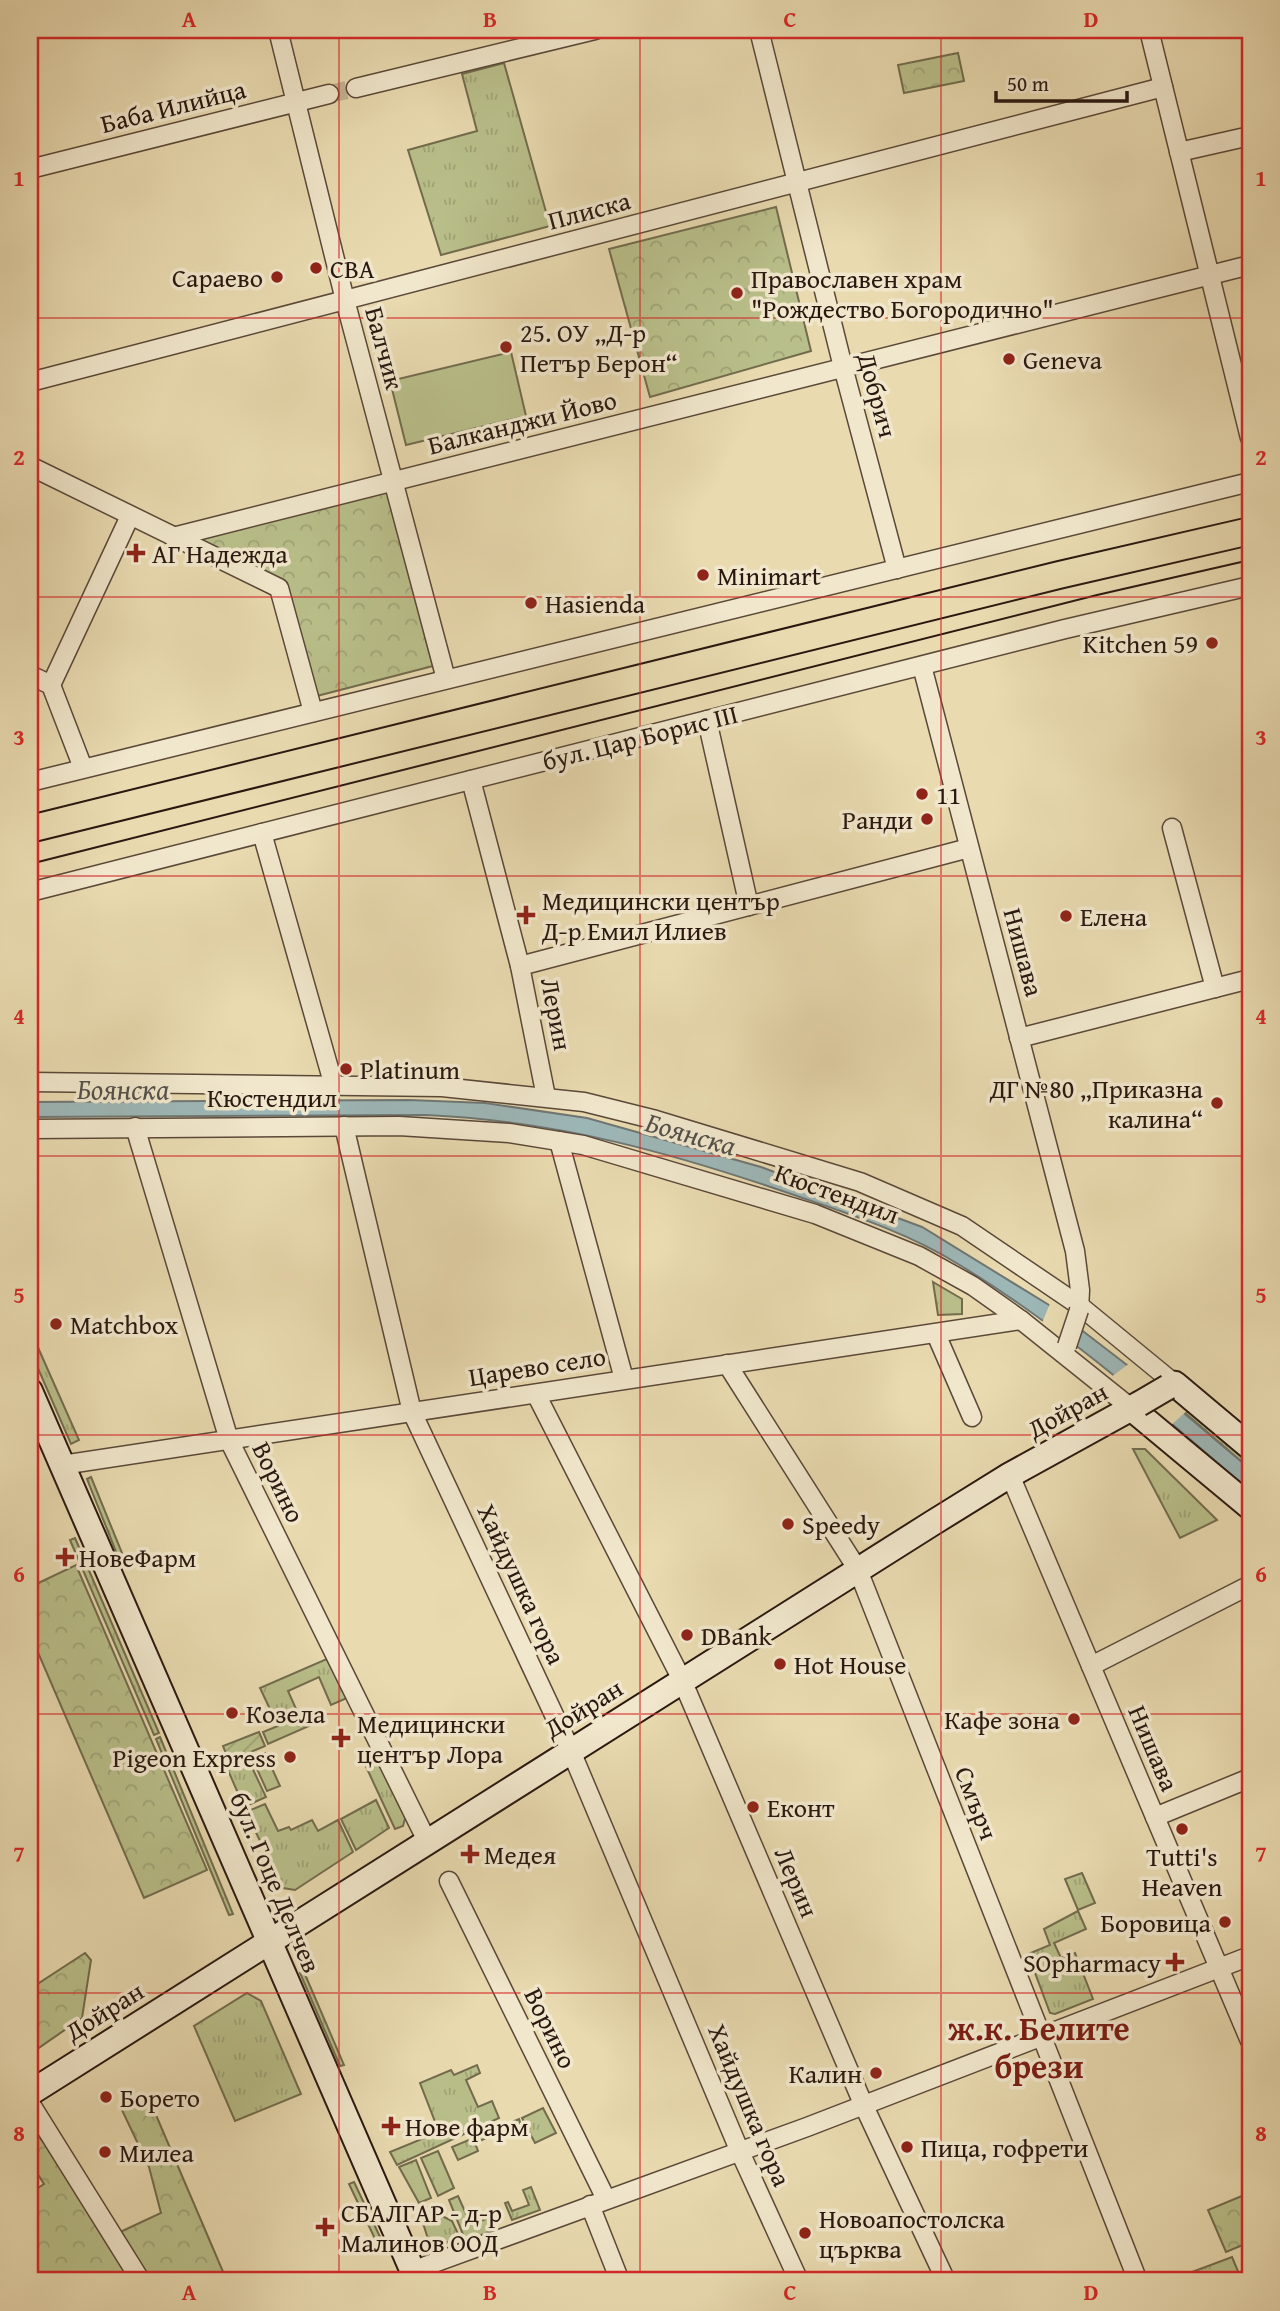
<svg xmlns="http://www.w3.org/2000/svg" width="1280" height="2311" viewBox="0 0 1280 2311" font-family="'Gentium Book Plus',serif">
<defs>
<pattern id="grass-tufts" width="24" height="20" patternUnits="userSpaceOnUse" patternTransform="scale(1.75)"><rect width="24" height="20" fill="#b9bf8a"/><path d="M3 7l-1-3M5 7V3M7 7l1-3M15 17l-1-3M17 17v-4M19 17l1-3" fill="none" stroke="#9fa376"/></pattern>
<pattern id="forest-crowns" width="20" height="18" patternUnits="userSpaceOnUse" patternTransform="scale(1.75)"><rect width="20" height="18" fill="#b9bf8a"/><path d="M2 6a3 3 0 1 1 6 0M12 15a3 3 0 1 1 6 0" fill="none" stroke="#9fa376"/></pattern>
<pattern id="garden-furrows" width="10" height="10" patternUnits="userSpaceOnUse" patternTransform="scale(1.75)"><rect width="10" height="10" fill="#b9bf8a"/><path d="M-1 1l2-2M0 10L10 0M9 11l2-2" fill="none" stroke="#9fa376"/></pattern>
</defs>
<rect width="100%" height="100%" fill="#e9dab0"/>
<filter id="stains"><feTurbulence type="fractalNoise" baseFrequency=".00286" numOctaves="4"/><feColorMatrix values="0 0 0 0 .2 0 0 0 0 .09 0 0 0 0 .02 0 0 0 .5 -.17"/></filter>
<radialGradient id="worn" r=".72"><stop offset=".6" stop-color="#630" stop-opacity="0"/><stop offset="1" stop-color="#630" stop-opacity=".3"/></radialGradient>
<g fill="url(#grass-tufts)" stroke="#726c4d" stroke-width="2">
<path d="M504,63L550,226L441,255L408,150L477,131L462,74Z"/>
<path d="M933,1282L962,1299V1314L938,1315Z"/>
<path d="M36,1343L79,1440L71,1444L30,1350V1346Z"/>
<path d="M1189,1410L1250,1463V1469L1185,1413Z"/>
<path d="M1133,1449H1145L1217,1520L1180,1538Z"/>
<path d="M91,1477L122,1553L117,1554L87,1479Z"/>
<path d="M75,1538L159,1733L154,1735L70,1540Z"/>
<path d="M329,1658L347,1698L331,1705L319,1677L288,1691L300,1718L314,1712L318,1722L268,1744L263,1732L278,1726L260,1688Z"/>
<path d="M160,1737L233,1914L229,1915L156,1739Z"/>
<path d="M376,1751L407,1811L403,1826L395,1829L362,1758Z"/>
<path d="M265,1753L280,1786L267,1791L252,1758Z"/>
<path d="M248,1759L266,1797L244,1807L227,1768Z"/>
<path d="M376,1800L389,1828L356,1850L341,1819Z"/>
<path d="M265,1804L278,1831L289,1827L291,1830L312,1820L318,1831L338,1820L353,1852L295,1890L283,1888L246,1812Z"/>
<path d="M1082,1873L1095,1903L1078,1910L1065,1879Z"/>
<path d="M1078,1911L1086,1929L1054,1943L1061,1958L1075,1953L1093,1999L1055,2014L1050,2013L1028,1954L1050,1945L1044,1929Z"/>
<path d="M304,1972L344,2065L340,2066L300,1973Z"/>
<path d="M247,1993L261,2001L301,2094L235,2121L194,2026Z"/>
<path d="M477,2065L480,2073L466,2080L478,2107L492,2101L499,2118L397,2165L390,2152L439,2132L420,2083L451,2070L454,2075Z"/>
<path d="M543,2108L556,2133L535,2143L522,2118Z"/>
<path d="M519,2119L522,2128L495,2139L493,2135L475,2143L478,2151L458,2160L452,2147Z"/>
<path d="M438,2151L454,2188L438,2196L421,2158Z"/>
<path d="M416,2160L431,2198L419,2203L399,2167Z"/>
<path d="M354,2182L381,2239L376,2241L349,2184Z"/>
<path d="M531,2187L540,2210L512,2220L505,2203L508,2202L512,2211L529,2205L523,2190Z"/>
<path d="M458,2196L471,2225L488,2218L493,2230L466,2242L449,2200Z"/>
<path d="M434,2204L442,2216L452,2221L460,2238L431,2248L419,2211Z"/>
<path d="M1232,2257L1242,2281H1168Z"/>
</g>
<g fill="url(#forest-crowns)" stroke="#726c4d" stroke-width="2">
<path d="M958,53L964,81L904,93L898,65Z"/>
<path d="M776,207L811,351L650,397L609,249Z"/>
<path d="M387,490L433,666L313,697L283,584L195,539Z"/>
<path d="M76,1565L207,1870L144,1898L30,1634V1587Z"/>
<path d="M85,1953L91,1960L82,2018L30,2054V2007L35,2003L30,1989Z"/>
<path d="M147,2094L227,2281H147L118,2233L161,2213L149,2167L121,2108Z"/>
<path d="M33,2128L46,2146L134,2281H30V2193L44,2184L30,2162V2130Z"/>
<path d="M1249,2193L1250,2242L1226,2252L1208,2210Z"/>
</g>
<path fill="url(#garden-furrows)" stroke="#726c4d" stroke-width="2" d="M259,1732L265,1746L229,1761L223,1746Z"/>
<path fill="#b9bf8a" stroke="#726c4d" stroke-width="2" d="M511,352L526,416L406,445L390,381Z"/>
<path fill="#9db7b7" stroke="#6f7774" stroke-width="2" d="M409,1100L485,1103L587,1118L761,1167L922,1227L1049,1305L1127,1365L1250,1469V1491C1156,1410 1064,1328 958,1264C908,1233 852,1215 797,1196C673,1153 558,1121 426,1115L30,1117V1102Z"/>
<g fill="#e9dab0">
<path d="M1051,1301L1083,1325L1076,1349L1042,1323Z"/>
<path d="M1130,1363L1188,1410L1170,1426L1111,1377Z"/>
</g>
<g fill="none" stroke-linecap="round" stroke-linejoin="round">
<path stroke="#c3b390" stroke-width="18" stroke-dasharray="18 9" stroke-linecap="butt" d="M329,94L356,88"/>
<g stroke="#5a4838" stroke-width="21">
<g id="street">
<path d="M278,30L345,300L446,679"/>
<path d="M759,30L843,367L897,569"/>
<path d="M1149,30L1250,438"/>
<path d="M356,88L595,30"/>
<path d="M1179,152L1250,136"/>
<path d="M30,169L329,94"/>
<path d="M30,382L1163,87"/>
<path d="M30,466L279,588L313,712"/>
<path d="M173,537L1250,265"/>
<path d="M922,666L1075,1251L1080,1290L1079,1310"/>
<path d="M30,675L51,685L83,768"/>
<path d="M51,685L130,516"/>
<path d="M707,720L749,906"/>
<path d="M471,780L520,966L546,1097"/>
<path d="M30,782L1250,482"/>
<path d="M1172,828L1215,988"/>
<path d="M262,833L334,1086"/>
<path d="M30,892L1065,629L1250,586"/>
<path d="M520,966L969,848"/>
<path d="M1019,1038L1250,979"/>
<path d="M30,1082L442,1087L584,1102L656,1120L860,1182L962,1226L1080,1306L1175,1384"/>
<path d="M344,1126L412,1412L571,1751L740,2152L799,2281"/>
<path d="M135,1127L229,1440L427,1841"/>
<path d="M30,1129L399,1126L509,1133L583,1145L815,1214L919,1256L973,1286L1021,1320L1131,1408"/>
<path d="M559,1141L624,1379"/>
<path d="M936,1334L972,1417"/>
<path d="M727,1364L858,1570L1138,2281"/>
<path d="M536,1394L682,1680L864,2106L946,2281"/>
<path d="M62,1465L1021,1320"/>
<path d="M1010,1475L1250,2041"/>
<path d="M1091,1666L1250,1585"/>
<path d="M1155,1817L1250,1778"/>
<path d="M449,1881L606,2199"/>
<path d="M30,2103L141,2281"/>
<path d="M590,2205L620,2281"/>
<path d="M412,2271L807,2127L1250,1956"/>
</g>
</g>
<g stroke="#2a1810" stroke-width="28">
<g id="secondary">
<path d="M1168,1387L1175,1384L1250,1447"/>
<path d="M30,1391L417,2281"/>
<path d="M1131,1408L1250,1507"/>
<path d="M30,2093L931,1524L1010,1475L1139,1404"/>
</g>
</g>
<g stroke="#2a1810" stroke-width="30">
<path id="primary" d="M30,829L1059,575L1250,531"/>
</g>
<use href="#street" stroke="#f1e7cc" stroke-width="18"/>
<use href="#secondary" stroke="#f1e7cc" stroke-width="24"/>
<use href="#primary" stroke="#e9dab0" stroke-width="26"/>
<path stroke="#2a1810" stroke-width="2" d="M30,864L1097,595L1250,560"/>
<g stroke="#5a4838" stroke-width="21" stroke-linecap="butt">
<path id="street-bridge" d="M1067,1346L1079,1310"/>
</g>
<g stroke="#2a1810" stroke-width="28" stroke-linecap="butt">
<path id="secondary-bridge" d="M1139,1404L1168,1387"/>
</g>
<use href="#street-bridge" stroke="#f1e7cc" stroke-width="18"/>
<use href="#secondary-bridge" stroke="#f1e7cc" stroke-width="24"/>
</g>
<path fill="none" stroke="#d62828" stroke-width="2" stroke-opacity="0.55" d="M339,30V2281M640,30V2281M941,30V2281M30,318H1250M30,597H1250M30,876H1250M30,1156H1250M30,1435H1250M30,1714H1250M30,1993H1250"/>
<g fill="#8f2418" stroke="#f1e7cc" stroke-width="2.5">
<circle cx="316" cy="268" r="7"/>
<circle cx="277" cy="277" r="7"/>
<circle cx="737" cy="293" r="7"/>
<circle cx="506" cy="347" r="7"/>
<circle cx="1009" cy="359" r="7"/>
<path d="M132.5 542.5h7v7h7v7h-7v7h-7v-7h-7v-7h7z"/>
<circle cx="703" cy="575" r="7"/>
<circle cx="531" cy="603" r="7"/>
<circle cx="1212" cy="643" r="7"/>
<circle cx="922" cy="794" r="7"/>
<circle cx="927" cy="819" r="7"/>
<path d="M522.5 904.5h7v7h7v7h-7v7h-7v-7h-7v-7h7z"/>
<circle cx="1066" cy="916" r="7"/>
<circle cx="346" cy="1069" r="7"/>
<circle cx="1217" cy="1103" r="7"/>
<circle cx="56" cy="1324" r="7"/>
<circle cx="788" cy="1524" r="7"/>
<path d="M61.5 1546.5h7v7h7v7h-7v7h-7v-7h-7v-7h7z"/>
<circle cx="687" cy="1635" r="7"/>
<circle cx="780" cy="1664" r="7"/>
<circle cx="232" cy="1713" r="7"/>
<circle cx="1074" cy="1719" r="7"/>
<path d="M337.5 1727.5h7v7h7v7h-7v7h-7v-7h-7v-7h7z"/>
<circle cx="290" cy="1757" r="7"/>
<circle cx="753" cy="1807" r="7"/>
<circle cx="1182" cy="1829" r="7"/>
<path d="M466.5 1843.5h7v7h7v7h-7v7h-7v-7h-7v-7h7z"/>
<circle cx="1225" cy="1922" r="7"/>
<path d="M1171.5 1951.5h7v7h7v7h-7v7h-7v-7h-7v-7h7z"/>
<circle cx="876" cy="2073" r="7"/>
<circle cx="106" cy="2097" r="7"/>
<path d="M387.5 2115.5h7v7h7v7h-7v7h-7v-7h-7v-7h7z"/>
<circle cx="907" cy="2147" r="7"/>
<circle cx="105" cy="2152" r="7"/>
<path d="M321.5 2216.5h7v7h7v7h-7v7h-7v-7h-7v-7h7z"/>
<circle cx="805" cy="2233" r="7"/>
</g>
<g text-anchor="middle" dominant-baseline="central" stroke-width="7" stroke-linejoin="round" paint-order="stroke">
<g font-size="26" fill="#2a1810" stroke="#f1e7cc">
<text transform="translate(173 106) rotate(-14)">Баба Илийца</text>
<text transform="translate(589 210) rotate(-15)">Плиска</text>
<text transform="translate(385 348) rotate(75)">Балчик</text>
<text transform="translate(878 395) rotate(75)">Добрич</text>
<text transform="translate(522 422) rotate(-14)">Балканджи Йово</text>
<text transform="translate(640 737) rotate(-14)">бул. Цар Борис III</text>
<text transform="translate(1024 952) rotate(75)">Нишава</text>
<text transform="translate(557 1014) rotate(79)">Лерин</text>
<text x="272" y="1097">Кюстендил</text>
<text transform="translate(837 1193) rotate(20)">Кюстендил</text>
<text transform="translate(537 1366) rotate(-9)">Царево село</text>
<text transform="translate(1067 1410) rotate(-29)">Дойран</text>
<text transform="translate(279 1482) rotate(64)">Ворино</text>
<text transform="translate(522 1584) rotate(65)">Хайдушка гора</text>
<text transform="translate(583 1708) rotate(-32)">Дойран</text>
<text transform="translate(1154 1748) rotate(67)">Нишава</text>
<text transform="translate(977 1803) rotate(69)">Смърч</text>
<text transform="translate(276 1882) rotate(67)">бул. Гоце Делчев</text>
<text transform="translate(797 1882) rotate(67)">Лерин</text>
<text transform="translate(104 2011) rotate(-32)">Дойран</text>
<text transform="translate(551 2028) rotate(64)">Ворино</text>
<text transform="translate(750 2105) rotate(67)">Хайдушка гора</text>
</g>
<g font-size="26" fill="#2a1810" stroke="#f1e7cc" text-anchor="start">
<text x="330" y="268">CBA</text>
<text x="263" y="277" text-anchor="end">Сараево</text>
<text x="751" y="278">Православен храм<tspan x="751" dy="30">"Рождество Богородично"</tspan></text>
<text x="520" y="332">25. ОУ „Д-р<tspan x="520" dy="30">Петър Берон“</tspan></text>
<text x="1023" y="359">Geneva</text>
<text x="152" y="553">АГ Надежда</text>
<text x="717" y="575">Minimart</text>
<text x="545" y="603">Hasienda</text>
<text x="1198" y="643" text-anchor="end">Kitchen 59</text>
<text x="936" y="794">11</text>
<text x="913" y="819" text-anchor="end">Ранди</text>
<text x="542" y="900">Медицински център<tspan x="542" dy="30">Д-р Емил Илиев</tspan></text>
<text x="1080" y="916">Елена</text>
<text x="360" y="1069">Platinum</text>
<text x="1203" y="1088" text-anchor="end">ДГ №80 „Приказна<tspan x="1203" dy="30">калина“</tspan></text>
<text x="70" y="1324">Matchbox</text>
<text x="802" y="1524">Speedy</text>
<text x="79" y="1557">НовеФарм</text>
<text x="701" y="1635">DBank</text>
<text x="794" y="1664">Hot House</text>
<text x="246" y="1713">Козела</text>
<text x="1060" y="1719" text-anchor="end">Кафе зона</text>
<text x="357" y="1723">Медицински<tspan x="357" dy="30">център Лора</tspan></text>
<text x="276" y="1757" text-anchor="end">Pigeon Express</text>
<text x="767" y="1807">Еконт</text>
<text x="484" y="1854">Медея</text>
<text x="1182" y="1856" text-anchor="middle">Tutti's<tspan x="1182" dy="30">Heaven</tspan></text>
<text x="1211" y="1922" text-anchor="end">Боровица</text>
<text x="1161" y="1962" text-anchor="end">SOpharmacy</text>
<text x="862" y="2073" text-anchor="end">Калин</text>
<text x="120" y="2097">Борето</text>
<text x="405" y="2126">Нове фарм</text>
<text x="921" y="2147">Пица, гофрети</text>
<text x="119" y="2152">Милеа</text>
<text x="341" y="2212">СБАЛГАР - д-р<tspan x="341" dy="30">Малинов ООД</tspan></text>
<text x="819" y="2218">Новоапостолска<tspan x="819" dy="30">църква</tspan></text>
</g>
<g font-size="28" font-style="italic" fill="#52504a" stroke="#f1e7cc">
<text x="123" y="1088">Боянска</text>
<text transform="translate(691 1133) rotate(16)">Боянска</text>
</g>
<g font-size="33" font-weight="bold" fill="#7a1f14" stroke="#f1e7cc">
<text x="1039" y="2028">ж.к. Белите<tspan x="1039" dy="38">брези</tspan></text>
</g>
</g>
<rect width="1280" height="2311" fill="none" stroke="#e9dab0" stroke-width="77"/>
<path d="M996 91v10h131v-10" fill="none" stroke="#2a1810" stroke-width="3.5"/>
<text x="1007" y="91" font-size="21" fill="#2a1810" stroke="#f1e7cc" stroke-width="5" paint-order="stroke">50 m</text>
<rect x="38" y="38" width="1204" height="2234" fill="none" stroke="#d62828" stroke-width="2.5"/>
<g font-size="23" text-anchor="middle" font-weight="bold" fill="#d62828">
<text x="189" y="27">A</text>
<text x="490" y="27">B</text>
<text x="790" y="27">C</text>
<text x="1091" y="27">D</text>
<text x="19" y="186">1</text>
<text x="1261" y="186">1</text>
<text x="19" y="465">2</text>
<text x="1261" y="465">2</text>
<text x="19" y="745">3</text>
<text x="1261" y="745">3</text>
<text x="19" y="1024">4</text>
<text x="1261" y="1024">4</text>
<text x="19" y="1303">5</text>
<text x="1261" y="1303">5</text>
<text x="19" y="1582">6</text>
<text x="1261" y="1582">6</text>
<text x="19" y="1862">7</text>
<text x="1261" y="1862">7</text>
<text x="19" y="2141">8</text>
<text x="1261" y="2141">8</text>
<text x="189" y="2300">A</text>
<text x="490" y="2300">B</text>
<text x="790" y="2300">C</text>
<text x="1091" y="2300">D</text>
</g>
<rect width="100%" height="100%" filter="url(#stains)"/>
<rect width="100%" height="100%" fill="url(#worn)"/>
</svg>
